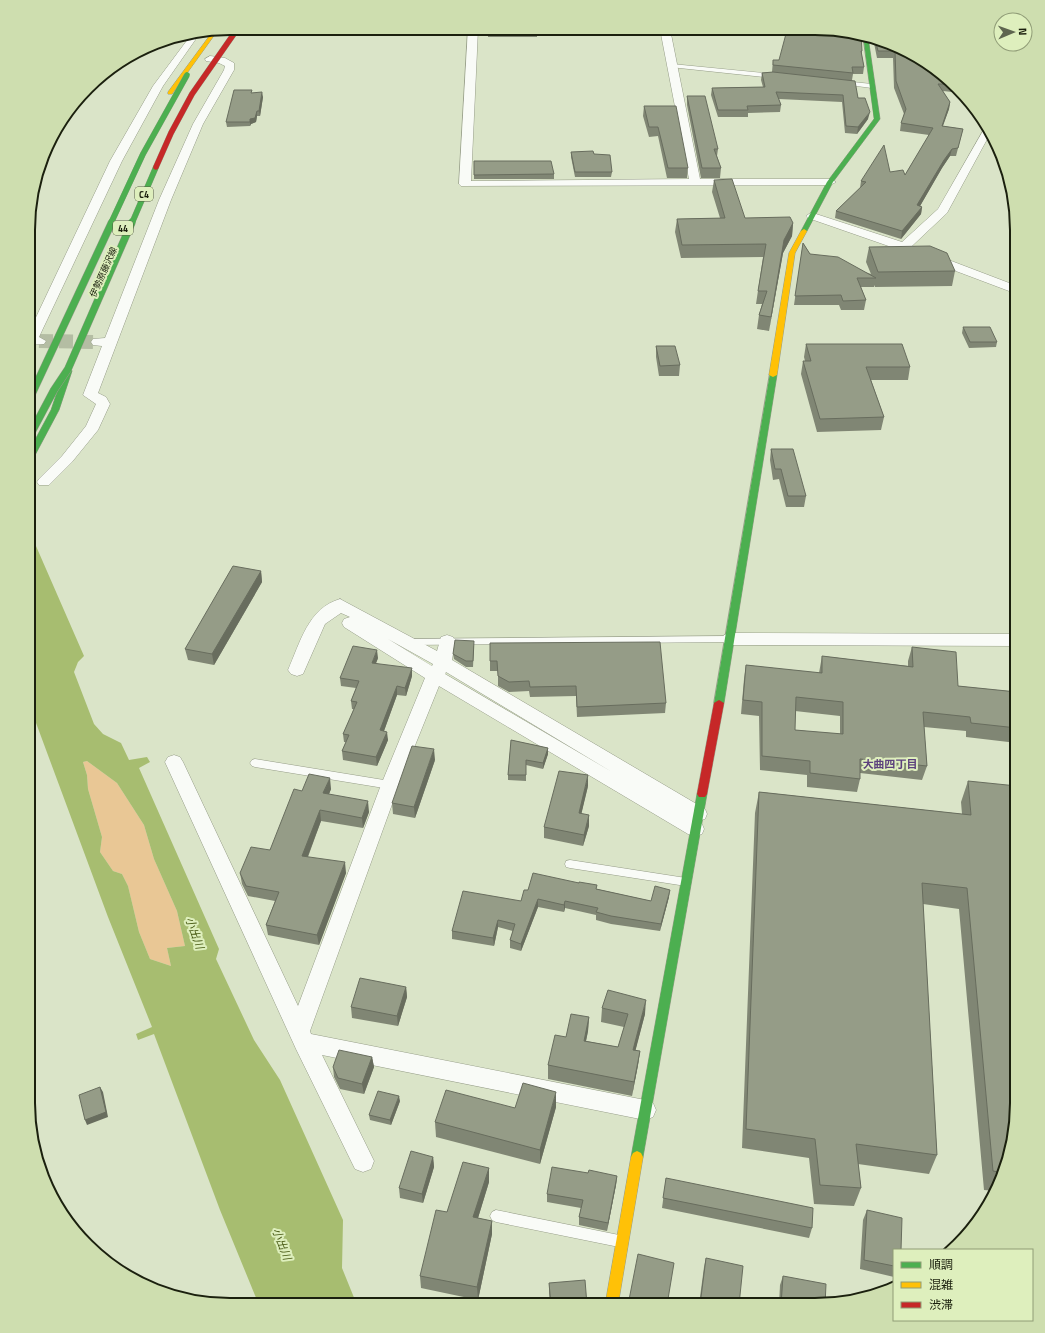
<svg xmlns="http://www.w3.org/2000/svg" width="1045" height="1333" viewBox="0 0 1045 1333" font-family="'Titillium Web','Noto Sans JP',sans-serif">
<rect width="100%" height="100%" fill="#dae4c8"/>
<path fill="#e9c795" d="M87,761L117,783L144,825L154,859L177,911L185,946L167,948L171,966L150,959L139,932L128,886L122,874L113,871L100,852L102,837L88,789L87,775L83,762Z"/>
<path fill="#a7bd70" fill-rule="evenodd" d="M29,530L84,656L78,662L74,672L94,724L103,734L121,743L129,760L147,757L150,762L139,768L219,949L216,959L254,1040L280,1080L343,1220L342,1268L357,1305H259L220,1210L154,1034L138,1040L136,1034L152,1027L108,917L29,704ZM87,761L117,783L144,825L154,859L177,911L185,946L167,948L171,966L150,959L139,932L128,886L122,874L113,871L100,852L102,837L88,789L87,775L83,762Z"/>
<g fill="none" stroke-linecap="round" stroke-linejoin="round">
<path stroke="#b4bda3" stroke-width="14" stroke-dasharray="14 6" stroke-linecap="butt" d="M39,341L98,342"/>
<g stroke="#969d88" stroke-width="1">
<g id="lane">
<path d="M672,64L773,74L776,76L773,78L670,67L669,66Z"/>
<path d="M843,81L872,84L875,86L872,88L841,84L840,83Z"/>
<path d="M730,636L734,639L730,642L408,645L404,642L408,639Z"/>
<path d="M255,759L390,781L393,782L395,785L393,788L390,789L255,767L252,766L250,763L252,760Z"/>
<path d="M570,860L686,878L690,879L691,882L690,885L686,886L570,868L566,867L565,864L566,861Z"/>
<path d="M496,1210L619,1235L623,1237L625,1241L623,1245L619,1247L496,1222L492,1220L490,1216L492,1212Z"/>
</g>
</g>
<g stroke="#969d88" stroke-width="1">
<g id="street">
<path d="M468,29H478L471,181L689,179L660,29H670L700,179H830L836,182L830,185L461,186L459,184Z"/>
<path d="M200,33L163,86L122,161L39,337L46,341L44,344L29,345L30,330L110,161L153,86L191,35Z"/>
<path d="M210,56L225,58L234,63V70L203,124L171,200L98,393L106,397L110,404L98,430L72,462L49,485H39L37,482L39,479L62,456L86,426L96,404L83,395L102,346L93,345L91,342L93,339L105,338L159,200L193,124L224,70L225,66L219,63L206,61L205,59Z"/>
<path d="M987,124L991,132L947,213L912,246L1017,286V294L900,250L808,218L806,216L812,212L816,214L902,242L938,209Z"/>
<path d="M340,599L437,651L441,637L447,635L453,637L455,641L452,660L705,809L707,814L705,819L697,821L702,824L704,829L702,834L695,836L688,834L439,686L399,785L310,1031L311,1034L645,1100L653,1103L656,1110L653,1117L645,1120L322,1055L374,1161L371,1169L363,1172L355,1169L296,1049L165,762L168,757L174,755L180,757L183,762L298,1006L381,785L425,678L344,627L342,623L344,619L350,617L341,613L325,624L303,674L297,676L291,674L288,670C300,643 308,608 340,599ZM388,639L433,664L432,666ZM446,672L612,772L445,674Z"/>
<path d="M730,633L1017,634V646L730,645L724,643L722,639L724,635Z"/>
</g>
</g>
<g stroke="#969d88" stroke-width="1">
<g id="fast">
<path d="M863,35L868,37L880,119L833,182L807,231L802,232L801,231L827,182L874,119Z"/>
<path d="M65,369H71L72,371L59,410L33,459L29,461V451L51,410Z"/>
<path d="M770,373H773L777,375L724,703L719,706L714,703Z"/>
<path d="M702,790L705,791L707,794L643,1157L641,1161L637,1163L633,1161L631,1157L697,794L699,791Z"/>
</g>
</g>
<g stroke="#969d88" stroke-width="1">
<g id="slow">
<path d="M218,30L172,94H168V92L213,31Z"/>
<path d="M804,229L807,231L795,253L777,375L773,377L769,375L789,253L801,231Z"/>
<path d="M637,1151L641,1153L643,1157L618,1305H605L631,1157L633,1153Z"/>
</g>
</g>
<g stroke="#969d88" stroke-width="1">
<path id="jam" d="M719,700L724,703L707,794L705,797H699L697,794L714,703Z"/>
</g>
<use href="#lane" fill="#f9fbf7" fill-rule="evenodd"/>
<use href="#street" fill="#f9fbf7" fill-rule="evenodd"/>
<use href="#fast" fill="#4caf50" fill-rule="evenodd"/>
<use href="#slow" fill="#ffc107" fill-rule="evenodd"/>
<use href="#jam" fill="#c62828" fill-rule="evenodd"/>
<g stroke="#969d88" stroke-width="6" stroke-linecap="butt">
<g id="fast-bridge-far1">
<path d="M111,223L143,154L187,75"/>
<path d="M132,223L156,167"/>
</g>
</g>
<g stroke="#969d88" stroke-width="8" stroke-linecap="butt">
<g id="fast-bridge">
<path d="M29,400L112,222"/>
<path d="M29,437L54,390L68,369L132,222"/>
</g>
</g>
<g stroke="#969d88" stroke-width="6" stroke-linecap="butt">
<path id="jam-bridge" d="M156,167L171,133L192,94L238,28"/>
</g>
<use href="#fast-bridge-far1" stroke="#4caf50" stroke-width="5.5"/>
<use href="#fast-bridge" stroke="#4caf50" stroke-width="7"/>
<use href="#jam-bridge" stroke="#c62828" stroke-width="5.5"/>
</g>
<g fill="#808674" fill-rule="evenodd">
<path d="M479,29H537V37H488V31H479Z"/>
<path d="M873,38L892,43L953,85L952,92L943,91L950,102L949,109L943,126L963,129L956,156H950L942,168L920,206L922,207L921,214L901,239L835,218L836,211L860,188L861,181L890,172L905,175L929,135L900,131L901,123L904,114L894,88L893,58H877Z"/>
<path d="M862,51V56L864,67L863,74H853L852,80L858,98L868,119L857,134L845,133L842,102L779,99L781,105L780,112L748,113V117H718L711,95L712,88L763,87L761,80L762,73L772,72L773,60H779Z"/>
<path d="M252,93L263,97L260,116H257L256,122L251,124L250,126L227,127L226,122Z"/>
<path d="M687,96L718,149L717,156L721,168L720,178H701L687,105Z"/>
<path d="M644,106L688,168L687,178H667L658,136L649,137L643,116Z"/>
<path d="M571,152L594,154L612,172L611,177H575L571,157Z"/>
<path d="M474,161L554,174V179H474Z"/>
<path d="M714,180L745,218L793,223L792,236L783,253L769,331L757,329L759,315L762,304H756L763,257L681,258L675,232L677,219L720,218L712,192Z"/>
<path d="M803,243L810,254L871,274L866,262L869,247L955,271L952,286L875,287V285L874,287H861L866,300L864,310H841L839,305H794Z"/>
<path d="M963,327L997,342L996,347L969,348L962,333Z"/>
<path d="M806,344L910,367L908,380H871L884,417L881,430L817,432L801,374L803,361H805L804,357Z"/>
<path d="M656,346L680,365L679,376H659L656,357Z"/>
<path d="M771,449L806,496L804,507H786L779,479L773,480L770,460Z"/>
<path d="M261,571L262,582L214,665L188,660L185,649Z"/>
<path d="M490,643L666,703L665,713L577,717L576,696L530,697L529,691L509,692L498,686V671H490Z"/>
<path d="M474,646L473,667H466L454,659L453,654Z"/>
<path d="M912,647L958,686L1017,692V743L966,737V731L924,727L927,766L922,780L860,773V779L857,792L807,787V775L760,770L759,716L741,714L744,679L746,665L819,673L822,656L908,666V661ZM795,711L840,716V734L795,730Z"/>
<path d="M378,658L376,663L412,676L406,696L397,695L384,731L388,740L377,766L343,760L342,751L346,742H344L343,734L354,709H352L351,701L356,688L341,686L340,678Z"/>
<path d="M511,740L548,748V754L543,769L526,765V781L508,780V775Z"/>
<path d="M435,760L415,818L393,814L392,803Z"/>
<path d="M968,781L1006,1168L995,1191L984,1190L959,909L923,904L937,1155L929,1174L858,1164L861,1188L854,1206L814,1204L809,1158L742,1148L755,813L759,792L962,814L961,802Z"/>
<path d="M588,786L581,814L589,826L583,846L544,838V827Z"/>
<path d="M331,789L329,794L369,812L363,828L321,821L308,857L346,873L319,945L268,935L266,925L275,901L248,896L242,884L240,873L270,850L302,791Z"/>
<path d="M597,889L651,901L669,897L660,931L611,924L596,920V915L565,908L564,912L538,907L521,951L510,948V940L513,931L498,927L494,946L452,939V931L521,901L528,890Z"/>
<path d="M406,987L407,997L398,1026L352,1018L351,1007Z"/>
<path d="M602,1008L645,1014L635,1051H640L638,1065L632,1096L548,1079V1065L589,1017L588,1031L586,1041L618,1047L624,1027L601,1022Z"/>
<path d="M372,1057L374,1067L364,1094L340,1089L334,1077L333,1067Z"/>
<path d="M400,1101L391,1125L370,1120L369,1115Z"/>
<path d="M556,1107L540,1164L436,1137L435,1122L515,1108Z"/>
<path d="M433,1157L434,1167L423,1203L400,1198L399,1188Z"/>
<path d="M489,1168V1182L478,1218L492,1221V1234L478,1300L421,1288L420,1276L447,1212Z"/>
<path d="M588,1173L617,1176L616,1185L607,1231L579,1225V1217L581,1208L547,1202V1194Z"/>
<path d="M666,1178L812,1228L809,1238L662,1208Z"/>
<path d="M867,1210L894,1250V1277L860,1269L863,1220Z"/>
<path d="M706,1258L739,1305H699L704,1267Z"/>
<path d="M783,1276L825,1305H779L780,1285Z"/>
<path d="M549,1283L587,1305H550L549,1292Z"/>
</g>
<g fill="#686d5e">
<path d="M262,92L263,97L260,116L259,111Z"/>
<path d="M950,102L949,109L940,133L942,126Z"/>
<path d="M257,111V116L256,122L251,124L250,126V119Z"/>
<path d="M870,112L868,119L857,134L858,127Z"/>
<path d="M952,149L950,156L942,168L916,213L917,205L944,160Z"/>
<path d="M922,207L921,214L901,239L902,231Z"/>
<path d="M793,223L792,236L783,253L769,331L784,240Z"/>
<path d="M261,571L262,582L214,665L212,654Z"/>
<path d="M377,650L378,658L373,671L372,663Z"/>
<path d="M412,668V676L406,696L405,688Z"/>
<path d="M397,686V695L381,739L380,730Z"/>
<path d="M387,732L388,740L377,766L376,757Z"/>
<path d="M548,748V754L543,769V763Z"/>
<path d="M434,749L435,760L415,818L414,807Z"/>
<path d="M588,775V786L579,824V813Z"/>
<path d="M330,778L331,789L325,804L323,793Z"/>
<path d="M368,801L369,812L363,828L362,818Z"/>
<path d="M320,810L321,821L304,866L302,856Z"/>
<path d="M589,815V826L583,846L584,835Z"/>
<path d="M345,862L346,873L319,945L317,935Z"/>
<path d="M670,890L669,897L660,931L661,924Z"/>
<path d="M538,899V907L521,951V944Z"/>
<path d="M565,901V908L564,912V905Z"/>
<path d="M498,920V927L494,946L493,938Z"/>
<path d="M406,987L407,997L398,1026L397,1016Z"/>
<path d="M646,1000L645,1014L632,1064L633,1050Z"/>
<path d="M589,1017L588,1031L583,1055L584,1041Z"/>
<path d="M640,1051L638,1065L632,1096L634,1082Z"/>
<path d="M372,1057L374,1067L364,1094L362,1084Z"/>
<path d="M100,1087L103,1092L108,1117L87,1125L85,1120Z"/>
<path d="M556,1092V1107L540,1164V1150Z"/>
<path d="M399,1096L400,1101L391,1125L390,1120Z"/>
<path d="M433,1157L434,1167L423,1203L422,1194Z"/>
<path d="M489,1168V1182L474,1231L473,1217Z"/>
<path d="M617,1176L616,1185L607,1231L608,1223Z"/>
<path d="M492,1221V1234L478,1300L477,1287Z"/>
</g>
<g fill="#959c87" stroke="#686d5e" fill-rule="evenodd">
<rect x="488" y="29" width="49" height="2"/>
<path d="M787,30H842L861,35L862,51H861L864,67H852L853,73L773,65V60H779Z"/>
<path d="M875,39L892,43L927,62L953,84H938L950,102L942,126L963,129L958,148L952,149L944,160L917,205L922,207L902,231L836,211L866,182L861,181L884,145L890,172L903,170L905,175L933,128L901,123L906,109L896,81L895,51H878Z"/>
<path d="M773,72L855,81L858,98H865L870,112L858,127L846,126L843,95L776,92L781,105L747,106L748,110H718L712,88L765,87L762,73Z"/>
<path d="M234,90H252L251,93L262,92L259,111H257L255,118L250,119V122H226Z"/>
<path d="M687,96H705L718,149H714L721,168H702Z"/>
<path d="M644,106H676L688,168H668L658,127H649Z"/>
<path d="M593,151L594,154L610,155L612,172H575L571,152Z"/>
<path d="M474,161H551L554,174L474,175Z"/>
<path d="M732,179L745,218L790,217L793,223L784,240L771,317L759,315L767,291H758L766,244L682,245L677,219L725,218L714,180Z"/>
<path d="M803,243L810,254L838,257L876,278H857L866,300L843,301L841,295L795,296Z"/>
<path d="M930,246L947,253L955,271L878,272L869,247Z"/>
<path d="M963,327H990L997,342H970Z"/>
<path d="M806,344H902L910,367H866L884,417L820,419L803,361H811Z"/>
<path d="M656,346H675L680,365L660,366Z"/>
<path d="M771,449H793L806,496H788L781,469H775Z"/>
<path d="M233,566L261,571L212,654L185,649Z"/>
<path d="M455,640L474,641L473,661H466L453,654Z"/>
<path d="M660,642L666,703L577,707L576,686L530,687L529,681L509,682L498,676L497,661H490V643Z"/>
<path d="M353,646L377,650L372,663L412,668L405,688L397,686L380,730L387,732L376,757L342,751L349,735L343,734L357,702L351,701L359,681L340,678Z"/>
<path d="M912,647L956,652L958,686L1017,692V728L971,723L970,717L923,712L927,766L860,759V779L810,773V761L762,756V702L743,700L746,665L822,673V656L913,667ZM796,697L843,702V734L795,730Z"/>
<path d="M511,740L548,748L543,763L526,760V775H508Z"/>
<path d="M412,746L434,749L414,807L392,803Z"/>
<path d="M559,771L588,775L579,813L589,815L584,835L544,827Z"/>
<path d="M309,774L330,778L323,793L368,801L362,818L320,810L302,856L345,862L317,935L266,925L279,892L246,886L240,873L251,847L270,850L294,789L302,791Z"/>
<path d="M968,781L1017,786V1116L1006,1168L1004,1173L993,1171L967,888L922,883L937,1155L856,1144L861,1188L820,1185L815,1139L746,1129L759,792L971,815Z"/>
<path d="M533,873L579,883V882L597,885L596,889L651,901L655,886L670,890L661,924L611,916L596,912L598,908L565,901L564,905L538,899L521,944L510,940L515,924L498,920L493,938L452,931L463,891L521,901L524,890H528Z"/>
<path d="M360,978L406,987L397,1016L351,1007Z"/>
<path d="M608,990L646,1000L633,1050L640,1051L634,1082L548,1065L555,1035L566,1037L571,1014L589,1017L584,1041L618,1047L628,1014L602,1008Z"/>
<path d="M339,1050L372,1057L362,1084L338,1078L333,1067Z"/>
<path d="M523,1083L556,1092L540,1150L435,1122L446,1090L515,1108Z"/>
<path d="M100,1087L106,1112L85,1120L79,1095Z"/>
<path d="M378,1091L399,1096L390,1120L369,1115Z"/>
<path d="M411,1151L433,1157L422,1194L399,1188Z"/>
<path d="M463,1162L489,1168L473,1217L492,1221L477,1287L420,1276L436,1210L447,1212Z"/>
<path d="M552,1167L588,1173L589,1170L617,1176L608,1223L579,1217L583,1200L547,1194Z"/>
<path d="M666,1178L813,1208L812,1228L663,1198Z"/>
<path d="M867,1210L902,1218L901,1250H894V1266L864,1260Z"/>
<path d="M638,1254L674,1263L667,1305H628Z"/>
<path d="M706,1258L743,1266L739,1305H700Z"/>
<path d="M783,1276L826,1284L825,1305H781Z"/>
<path d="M585,1280L587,1305H551L549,1283Z"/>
</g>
<g text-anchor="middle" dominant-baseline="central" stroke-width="4" stroke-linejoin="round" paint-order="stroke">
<g fill="#deefbd" stroke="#565e42" stroke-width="1">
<rect x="135" y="187" width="18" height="14" rx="3"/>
<rect x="113" y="221" width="20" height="14" rx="3"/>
</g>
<g font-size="9" font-weight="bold" fill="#1b200e">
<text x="144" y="194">C4</text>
<text x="123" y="228">44</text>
</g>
<g font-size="9" fill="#1b200e" stroke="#deefbd">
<text transform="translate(103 272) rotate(-66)">伊勢原藤沢線</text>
</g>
<g font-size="11" font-weight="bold" fill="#5c417d" stroke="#deefbd">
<text x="890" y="764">大曲四丁目</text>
</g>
<g font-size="11" font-style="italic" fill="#475913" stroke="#deefbd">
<text transform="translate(195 933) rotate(70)">小出川</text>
<text transform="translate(282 1244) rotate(69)">小出川</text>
</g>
</g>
<path d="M0 0H1045V1333H0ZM230 35H815A195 195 0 0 1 1010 230V1103A195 195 0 0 1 815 1298H230A195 195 0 0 1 35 1103V230A195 195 0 0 1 230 35Z" fill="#cedeaf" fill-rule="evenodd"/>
<path fill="none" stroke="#1b200e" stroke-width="2" d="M230 35H815A195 195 0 0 1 1010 230V1103A195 195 0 0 1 815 1298H230A195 195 0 0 1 35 1103V230A195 195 0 0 1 230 35Z"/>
<rect x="893" y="1249" width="140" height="72" fill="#deefbd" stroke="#909c77"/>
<rect x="901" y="1262" width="20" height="6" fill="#4caf50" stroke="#909c77"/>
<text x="929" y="1269" font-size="12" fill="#1b200e">順調</text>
<rect x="901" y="1282" width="20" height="6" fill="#ffc107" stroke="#909c77"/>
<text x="929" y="1289" font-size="12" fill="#1b200e">混雑</text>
<rect x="901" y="1302" width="20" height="6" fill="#c62828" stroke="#909c77"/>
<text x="929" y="1309" font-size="12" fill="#1b200e">渋滞</text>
<g transform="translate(1013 32) rotate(88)"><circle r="19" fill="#deefbd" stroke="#909c77"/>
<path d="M0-3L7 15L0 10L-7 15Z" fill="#5e654f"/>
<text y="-6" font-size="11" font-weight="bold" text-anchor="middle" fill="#1b200e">N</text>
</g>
</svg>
